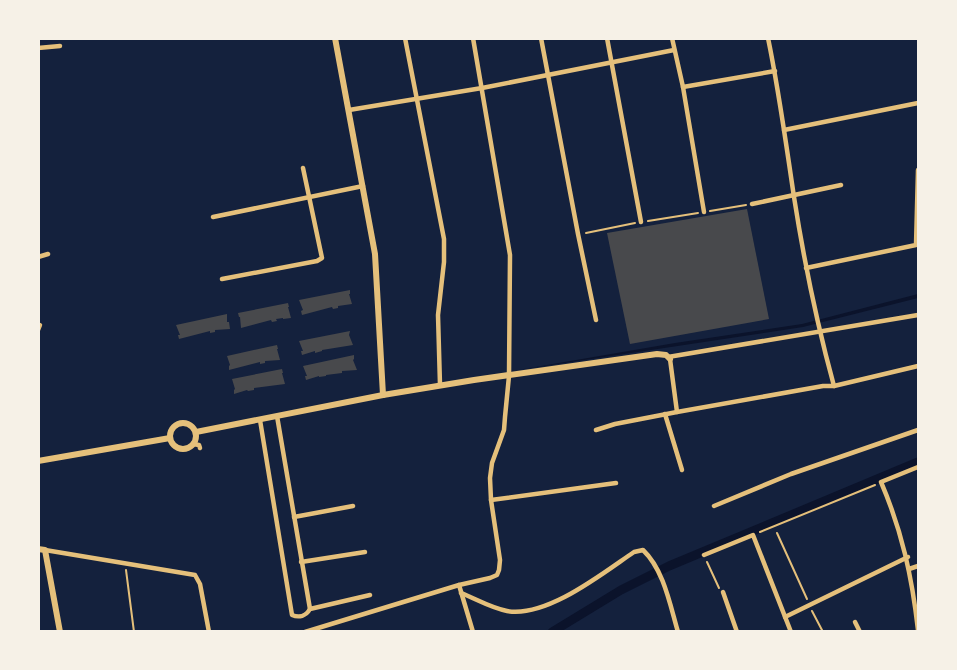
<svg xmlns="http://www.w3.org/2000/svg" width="957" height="670" viewBox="0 0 957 670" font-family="'Nunito Sans',sans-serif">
<rect width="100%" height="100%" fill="#14213d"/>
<path fill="#0b132b" d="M918,294V298L803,327L518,370L675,343L802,324Z"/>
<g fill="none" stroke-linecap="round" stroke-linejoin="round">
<path stroke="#0b132b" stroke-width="9" d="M552,632L621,590L669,566L918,462"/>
</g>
<g fill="#48494c">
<path d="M747,209L769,319L630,344L607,233Z"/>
<path d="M350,290V294H349L352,304L338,306V308L333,309L332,307L302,315L301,311L303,310L299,300Z"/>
<path d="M288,303L289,307H288L291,318L283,319V318L276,319L277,321L272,322L271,320L241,328L240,317H239L238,313Z"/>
<path d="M227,314V322H229L230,329L215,330V332L210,333V331L179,339L178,335H180L176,325Z"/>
<path d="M350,331L349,335L353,345L322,350V351L315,353V351L302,355L301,351H303L299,341Z"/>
<path d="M277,345L278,349H277L280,360L265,361V363L260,364V362L229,370V366L230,365L227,356Z"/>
<path d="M354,355V359L353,360L357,370L342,371V373L326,375V376L319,377V376L306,380L305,376H307L303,366Z"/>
<path d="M282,369L283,373H282L285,384L254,388V390L248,391L247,390L234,394V390L235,389L232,379Z"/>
</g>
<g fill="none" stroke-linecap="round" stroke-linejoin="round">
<g stroke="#e5c07b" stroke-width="2">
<path d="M710,211L746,205"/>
<path d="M648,221L698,213"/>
<path d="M586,233L635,223"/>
<path d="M760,532L875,485"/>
<path d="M777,533L807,599"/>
<path d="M707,562L719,588"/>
<path d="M126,570L134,632"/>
<path d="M812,611L823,632"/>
</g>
<g stroke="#e5c07b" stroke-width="4.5">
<path d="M405,38L444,239V262L438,315L440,385"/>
<path d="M541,38L578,234L596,320"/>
<path d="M607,38L641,222"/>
<path d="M672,38L683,87L704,212"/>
<path d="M768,38C779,91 786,144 794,197C804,261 817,324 834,386"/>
<path d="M38,48L60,46"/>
<path d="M683,87L775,71"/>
<path d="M349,110L482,88L674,50"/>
<path d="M784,130L918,103"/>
<path d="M752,204L841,185"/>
<path d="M213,217L363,186"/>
<path d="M38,257L48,254"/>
<path d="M806,268L916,245L918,170"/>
<path d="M222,279L317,261L322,258L303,168"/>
<path d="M38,330L40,325"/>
<path d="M668,357L918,315"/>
<path d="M670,359L677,412"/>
<path d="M665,414L682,470"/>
<path d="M277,416L310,609"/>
<path d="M260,420L292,615C299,618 306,616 310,609L370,595"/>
<path d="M596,430L615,424L677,412L823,386H834L918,366"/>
<path d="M193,444L199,445L200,448"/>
<path d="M918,467L881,482C902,531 912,577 918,630"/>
<path d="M491,500L616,483"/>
<path d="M714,506L791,474L918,430"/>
<path d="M294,517L353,506"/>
<path d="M45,550L195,575L200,584L209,632"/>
<path d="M704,555L753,535L791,632"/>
<path d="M301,562L365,552"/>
<path d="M909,569L918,566"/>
<path d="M459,585L473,632"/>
<path d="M723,592L737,632"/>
<path d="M461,593C476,599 491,608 507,611C547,618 603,573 634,552L643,550C664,570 670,605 678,632"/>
<path d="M785,617L908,557"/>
<path d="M855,622L860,632"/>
<path d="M305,632L459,585L490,578L497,575L499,570L500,560L491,500L490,478L492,463L504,430L505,417L509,376L510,255L473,38"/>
</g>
<g stroke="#e5c07b" stroke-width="6">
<path d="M335,38L375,254L383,395"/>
<path d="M38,549L45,550L60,632"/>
</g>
<g stroke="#e5c07b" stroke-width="6">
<circle cx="183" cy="436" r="13"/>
<path d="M196,432L383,395L474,380L657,354L666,355L670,359"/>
<path d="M38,461L170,438"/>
</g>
</g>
<rect width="957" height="670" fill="none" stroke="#f6f1e7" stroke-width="80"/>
</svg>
